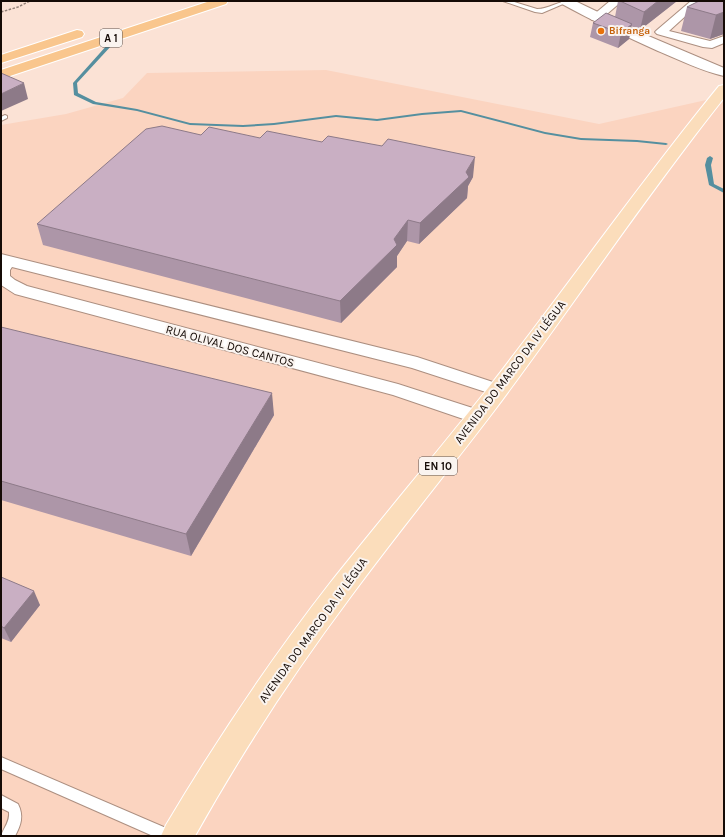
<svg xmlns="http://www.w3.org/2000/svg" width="725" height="837" viewBox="0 0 725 837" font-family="Karla,sans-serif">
<rect width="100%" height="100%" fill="#fbe2d5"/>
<path fill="#fbd4c0" d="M326,70L599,124L724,96V836H1V125L66,114L123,98L147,73Z"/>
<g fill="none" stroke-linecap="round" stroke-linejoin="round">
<g fill="#558f9f" fill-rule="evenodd">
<path d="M109,1H114L112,2Z"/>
<path d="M108,44L112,45L77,83L78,93L96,102L137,109L190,123L243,125L274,123L336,115L377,119L422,113L461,110L545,132L581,138L637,140L666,143L668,144L666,145L637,142L581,140L545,134L461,112L422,115L377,121L336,117L274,125L243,127L190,125L137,111L93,104L74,95L73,83Z"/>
<path d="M710,156L713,158L711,165L714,184L724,189V193L709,185L705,165L707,158Z"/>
</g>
<g stroke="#ac8f80" stroke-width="2">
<g id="lane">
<path d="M503,1H511L537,9C549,9 558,1 570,1L542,13L535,12Z"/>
<path d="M5,115L7,116V118L1,121V117Z"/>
<path d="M1,757L173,831L174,836H153L1,769Z"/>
<path d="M1,795L18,804C24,816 21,825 15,836H1C4,827 10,822 9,812L1,808Z"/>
</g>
</g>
<g stroke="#ac8f80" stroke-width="2">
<g id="street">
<path d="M610,1H622L600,20H592L590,18L592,16Z"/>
<path d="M691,1H702L669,31L710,41L724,36V43L712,48L703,47L657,34L655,32L657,30Z"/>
<path d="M1,254L417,357L505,386L507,390L505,394L498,396L412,368L12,267L10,270V276L15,280L27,286L398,384L485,412L487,417L485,422L478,424L393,395L15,294L1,285Z"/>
</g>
</g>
<g stroke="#ac8f80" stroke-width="2">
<path id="secondary" d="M560,1H575L646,35L724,68V76C701,71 680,60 658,51C625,36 593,21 562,4Z"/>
</g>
<g stroke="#fff" stroke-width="2">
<path id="primary" d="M724,85V98C643,200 572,307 494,411C446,474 396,535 349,599C292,675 241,754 195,836H161L166,825C216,741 270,660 330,583C381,519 434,456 485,392C564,291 638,185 719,86Z"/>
</g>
<g stroke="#fff" stroke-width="2">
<g id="highway">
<path d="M210,1H228L226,4L1,79V70Z"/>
<path d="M77,30L82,31L84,34L82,37L1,63V55Z"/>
</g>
</g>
<path stroke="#938178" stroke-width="1.5" stroke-dasharray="2.5 1.5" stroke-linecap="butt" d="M1,12L18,7L30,1"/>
<use href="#lane" fill="#fff" fill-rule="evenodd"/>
<use href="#street" fill="#fff" fill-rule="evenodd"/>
<use href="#secondary" fill="#fff" fill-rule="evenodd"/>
<use href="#primary" fill="#fbddbb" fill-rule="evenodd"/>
<use href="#highway" fill="#f9c68d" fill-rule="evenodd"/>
</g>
<g fill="#ad96a8">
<path d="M618,1H677L640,30L631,26L629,39L618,48L590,37L593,23L615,17Z"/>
<path d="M724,1V34L710,39L681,31L687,7Z"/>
<path d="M201,135L322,142L473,177L468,186L467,198L419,244L407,241L397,256V267L341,323L43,245L37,224Z"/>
<path d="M1,327L274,415L191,556L1,500Z"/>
<path d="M1,577L40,605L11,642L1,638Z"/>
</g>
<g fill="#8d7a88">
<path d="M658,1H677L640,30L644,12Z"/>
<path d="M724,12V34L710,39L716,15Z"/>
<path d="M632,24L629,39L618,48L621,33Z"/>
<path d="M24,83L28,99L1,111V94Z"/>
<path d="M475,157L473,177L468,186L467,198L419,244L420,223L466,172Z"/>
<path d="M408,220L407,241L397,256V267L341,323L340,301L394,239Z"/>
<path d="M272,393L274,415L191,556L186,534Z"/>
<path d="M34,591L40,605L11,642L4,628Z"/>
</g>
<g fill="#c9afc3" stroke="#8d7a88">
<path d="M620,1H658L644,12Z"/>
<path d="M699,1H724V12L716,15L687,7Z"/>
<path d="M606,13L632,24L621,33L593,23Z"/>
<path d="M1,73L24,83L1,94Z"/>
<path d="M162,126L201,135L209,127L260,138L267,131L322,142L328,136L382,146L388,139L475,157L466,172L469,177L420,223L408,220L394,239L397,245L340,301L37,224L146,129Z"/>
<path d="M1,327L272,393L186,534L1,481Z"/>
<path d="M1,577L34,591L4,628L1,626Z"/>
</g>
<circle fill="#e8710a" stroke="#faf4f0" stroke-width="1.5" cx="601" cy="31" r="4"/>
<g text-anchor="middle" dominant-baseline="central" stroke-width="4" stroke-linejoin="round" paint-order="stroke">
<g font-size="10" font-weight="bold" fill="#c56008" stroke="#faf4f0" text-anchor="start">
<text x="609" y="31">Bifranga</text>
</g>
<g fill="#faf4f0" stroke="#5a514c" stroke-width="1">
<rect x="100" y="29" width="22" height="18" rx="3"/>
<rect x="419" y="457" width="38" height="18" rx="3"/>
</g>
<g font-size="11" font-weight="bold" fill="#150b06">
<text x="111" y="38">A 1</text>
<text x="438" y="466">EN 10</text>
</g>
<g font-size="12" fill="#150b06" stroke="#faf4f0">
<text transform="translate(230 346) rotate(15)">RUA OLIVAL DOS CANTOS</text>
<text transform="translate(510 372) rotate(-53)">AVENIDA DO MARCO DA IV LÉGUA</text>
<text transform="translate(313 630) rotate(-54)">AVENIDA DO MARCO DA IV LÉGUA</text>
</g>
</g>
<rect width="725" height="837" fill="none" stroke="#150b06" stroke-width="4"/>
</svg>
